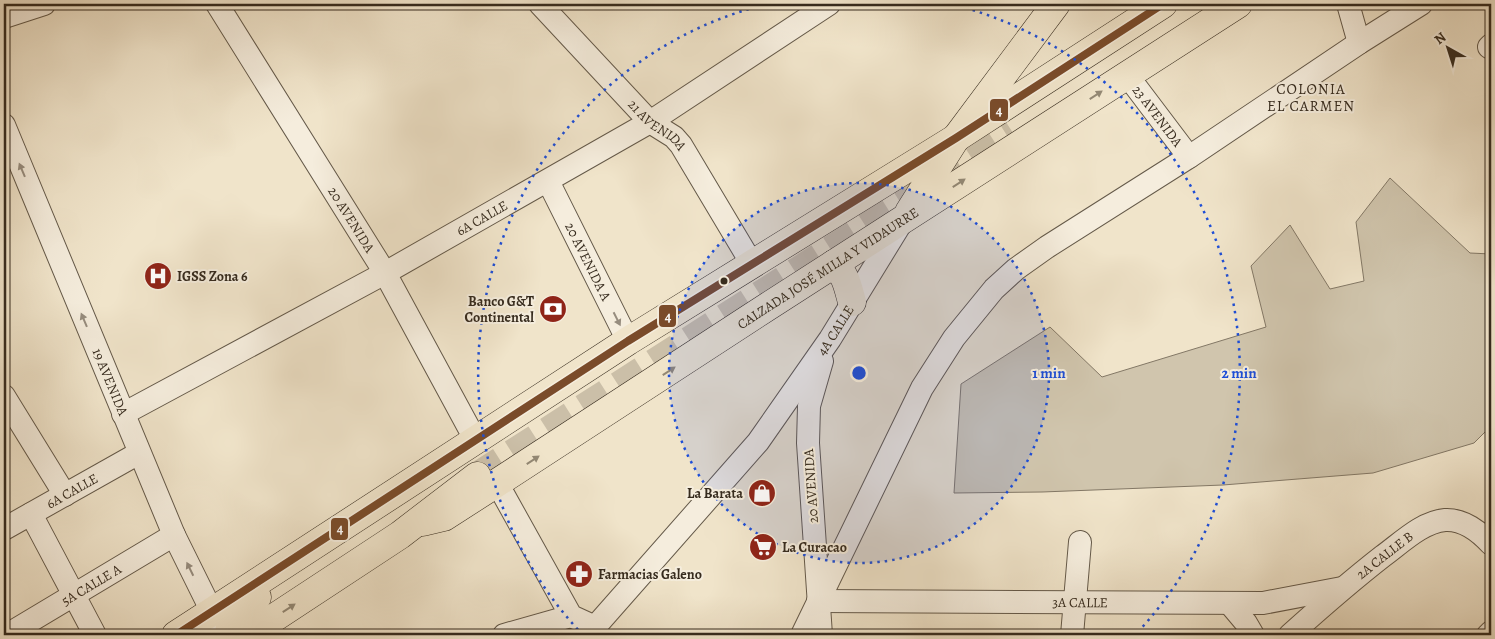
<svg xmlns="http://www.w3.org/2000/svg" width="1495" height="639" viewBox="0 0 1495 639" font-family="Alegreya,serif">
<rect width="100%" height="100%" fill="#f0e4ca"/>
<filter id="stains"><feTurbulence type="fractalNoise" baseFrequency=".004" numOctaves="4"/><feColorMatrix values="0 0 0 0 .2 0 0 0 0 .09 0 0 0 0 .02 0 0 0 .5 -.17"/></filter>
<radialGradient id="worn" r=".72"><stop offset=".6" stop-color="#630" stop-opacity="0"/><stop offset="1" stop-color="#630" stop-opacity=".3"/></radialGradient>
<path fill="#d0c5ad" stroke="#837866" d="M1390,178L1470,253L1491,254V426L1474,443L1373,473L1223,485L1042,492L954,493L961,384L1050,327L1102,377L1266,327L1251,266L1290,225L1330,289L1364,281L1356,222Z"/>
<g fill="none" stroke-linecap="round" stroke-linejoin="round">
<path stroke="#cbbfa8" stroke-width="28" stroke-dasharray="28 14" stroke-linecap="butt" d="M477,476L1013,133"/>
<g stroke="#645949" stroke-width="24">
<g id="minor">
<path id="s1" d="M217,4L385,273L476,441"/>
<path id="s2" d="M540,4L650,122L674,137L681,145L752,264"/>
<path d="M1348,4L1359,43"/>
<path d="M4,17L44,4"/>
<path d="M1489,47L1491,45"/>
<path id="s3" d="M1127,75L1189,157"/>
<path id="s4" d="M4,125L174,535L219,626"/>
<path id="s5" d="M548,181L628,341"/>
<path d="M4,396L65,495"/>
<path id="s6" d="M123,414L385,273L650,122L829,4"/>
<path d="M497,483L571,616L595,627"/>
<path d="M31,514L95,635"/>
<path id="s7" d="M4,529L139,453"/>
<path id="s8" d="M818,601L1263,603L1342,588"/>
<path d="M1230,604L1246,623L1253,635"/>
<path id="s9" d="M7,635L174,535"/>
<path d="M504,635L571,616"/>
<path id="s10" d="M590,635L595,627L758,442L830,339L903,220"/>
<path d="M802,635L922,388L954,338L994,289L1016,269L1047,247L1189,157L1359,43L1421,4"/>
<path d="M821,635L808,443L809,406L822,361"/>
<path d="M1072,635L1080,542"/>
<path id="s11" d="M1290,635C1320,608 1351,581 1383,556C1401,543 1422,522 1445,520C1463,519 1480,532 1491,544"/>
<path d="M1488,635L1491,632"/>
</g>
</g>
<g stroke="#362b1e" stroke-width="29">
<g id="major">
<path d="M909,212L956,138L1056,4"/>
<path d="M834,264C846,274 848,288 852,302"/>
<path id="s12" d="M423,522L444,517L486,490L767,307L1238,4"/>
</g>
</g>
<g stroke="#362b1e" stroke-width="29">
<g id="highway">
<path d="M176,635L628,341L956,138L1163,4"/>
<path d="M229,635C230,613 240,608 257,597"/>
<path d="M248,635L400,535L477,476"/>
</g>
</g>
<use href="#minor" stroke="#f5eddd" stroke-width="22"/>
<use href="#major" stroke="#f0e4ca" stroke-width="28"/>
<use href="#highway" stroke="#f0e4ca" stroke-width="28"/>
<g stroke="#f5eddd" stroke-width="11">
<path id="bus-1" d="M176,635L628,341L956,138L1163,4"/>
</g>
<use href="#bus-1" stroke="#7a4b2a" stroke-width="8"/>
</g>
<defs><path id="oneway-solid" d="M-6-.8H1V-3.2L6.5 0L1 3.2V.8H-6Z" transform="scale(1.25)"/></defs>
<g fill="#938874">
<use href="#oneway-solid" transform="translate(1096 95) rotate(-33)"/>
<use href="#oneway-solid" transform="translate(959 183) rotate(-33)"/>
<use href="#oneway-solid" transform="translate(669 371) rotate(-33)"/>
<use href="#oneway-solid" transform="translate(533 460) rotate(-33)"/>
<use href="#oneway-solid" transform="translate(289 608) rotate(-33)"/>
</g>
<g fill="#968c7e">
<use href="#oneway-solid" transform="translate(22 170) rotate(-113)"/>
<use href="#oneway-solid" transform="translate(617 319) rotate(63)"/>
<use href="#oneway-solid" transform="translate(84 320) rotate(-113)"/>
<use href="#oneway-solid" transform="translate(190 569) rotate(-116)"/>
</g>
<circle cx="859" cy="373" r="190" fill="#1d4ed8" fill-opacity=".12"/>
<g fill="none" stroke="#1d4ed8" stroke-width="2.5" stroke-dasharray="2.5 5">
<circle cx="859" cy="373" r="190"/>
<path d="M583 635A380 380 0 0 1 767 4M951 4A380 380 0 0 1 1135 635"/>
</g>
<defs>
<g id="hospital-disc" transform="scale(1.4375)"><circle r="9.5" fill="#8f2418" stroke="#f5eddd"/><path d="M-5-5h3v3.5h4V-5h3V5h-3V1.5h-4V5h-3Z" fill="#fff"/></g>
<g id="bank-disc" transform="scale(1.4375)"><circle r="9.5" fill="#8f2418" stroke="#f5eddd"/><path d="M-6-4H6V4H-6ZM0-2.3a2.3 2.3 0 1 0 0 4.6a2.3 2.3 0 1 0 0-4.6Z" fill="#fff"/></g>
<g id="shop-disc" transform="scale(1.4375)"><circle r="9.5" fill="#8f2418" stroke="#f5eddd"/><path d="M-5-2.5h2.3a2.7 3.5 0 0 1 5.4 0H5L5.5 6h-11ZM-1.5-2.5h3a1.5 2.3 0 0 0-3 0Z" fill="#fff"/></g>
<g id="supermarket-disc" transform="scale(1.4375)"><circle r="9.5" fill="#8f2418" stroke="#f5eddd"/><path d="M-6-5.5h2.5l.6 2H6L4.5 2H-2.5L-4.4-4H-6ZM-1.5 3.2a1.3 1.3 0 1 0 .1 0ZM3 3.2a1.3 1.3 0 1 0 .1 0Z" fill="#fff"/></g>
<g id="pharmacy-disc" transform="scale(1.4375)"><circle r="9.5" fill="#8f2418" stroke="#f5eddd"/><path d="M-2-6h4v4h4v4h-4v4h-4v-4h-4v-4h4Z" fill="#fff"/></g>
</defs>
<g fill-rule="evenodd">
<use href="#hospital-disc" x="158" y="276"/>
<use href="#bank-disc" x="553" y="309"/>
<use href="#shop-disc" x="762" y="493"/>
<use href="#supermarket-disc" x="763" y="547"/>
<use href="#pharmacy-disc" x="579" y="574"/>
</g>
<circle fill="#362b1e" stroke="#f5eddd" stroke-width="2" cx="724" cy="281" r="4.5"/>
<g text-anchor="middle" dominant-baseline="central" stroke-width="4" stroke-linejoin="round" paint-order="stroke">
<g font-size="14" fill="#362b1e" stroke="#f5eddd">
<text stroke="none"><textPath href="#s3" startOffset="51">23 AVENIDA</textPath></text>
<text stroke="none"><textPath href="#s2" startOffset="169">21 AVENIDA</textPath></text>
<text stroke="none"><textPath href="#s1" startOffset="254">20 AVENIDA</textPath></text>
<text stroke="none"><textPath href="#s6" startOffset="409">6A CALLE</textPath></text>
<text stroke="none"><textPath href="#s5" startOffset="90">20 AVENIDA A</textPath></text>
<text stroke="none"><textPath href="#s12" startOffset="479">CALZADA JOSÉ MILLA Y VIDAURRE</textPath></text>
<text stroke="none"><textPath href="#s10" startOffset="392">4A CALLE</textPath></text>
<text stroke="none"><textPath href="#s4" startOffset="278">19 AVENIDA</textPath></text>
<text transform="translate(811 486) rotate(-94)">20 AVENIDA</text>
<text stroke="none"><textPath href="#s7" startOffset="78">6A CALLE</textPath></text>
<text stroke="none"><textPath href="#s11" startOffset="124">2A CALLE B</textPath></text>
<text stroke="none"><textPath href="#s9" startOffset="98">5A CALLE A</textPath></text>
<text stroke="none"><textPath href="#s8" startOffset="262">3A CALLE</textPath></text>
</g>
<g font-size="14" font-weight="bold" fill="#362b1e" stroke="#f5eddd" text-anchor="start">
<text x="177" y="276">IGSS Zona 6</text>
<text x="534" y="301" text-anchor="end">Banco G&amp;T<tspan x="534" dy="16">Continental</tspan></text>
<text x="743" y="493" text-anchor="end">La Barata</text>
<text x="782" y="547">La Curacao</text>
<text x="598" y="574">Farmacias Galeno</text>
</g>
<g font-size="15" letter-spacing="1" fill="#362b1e" stroke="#f5eddd">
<text x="1311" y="89">COLONIA<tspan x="1311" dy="17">EL CARMEN</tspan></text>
</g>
</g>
<circle cx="859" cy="373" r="8" fill="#1d4ed8" stroke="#f5eddd" stroke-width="2.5"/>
<g font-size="15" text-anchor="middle" font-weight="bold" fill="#1d4ed8" stroke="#f5eddd" stroke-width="4" stroke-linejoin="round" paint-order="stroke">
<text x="1049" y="378">1 min</text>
<text x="1239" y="378">2 min</text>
</g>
<g stroke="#f5eddd" stroke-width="2">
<rect x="989" y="98" width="20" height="24" rx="5" fill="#7a4b2a"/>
<rect x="658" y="304" width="19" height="24" rx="5" fill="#7a4b2a"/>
<rect x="330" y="517" width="19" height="24" rx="5" fill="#7a4b2a"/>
</g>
<g font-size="14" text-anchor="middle" font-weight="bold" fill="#fff">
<text x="999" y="115">4</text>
<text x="668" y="321">4</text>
<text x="340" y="533">4</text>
</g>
<rect width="1495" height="639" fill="none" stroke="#f0e4ca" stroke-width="20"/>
<rect x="5" y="5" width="1485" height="629" fill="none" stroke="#362b1e" stroke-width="2.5"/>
<rect x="10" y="10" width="1475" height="619" fill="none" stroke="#362b1e"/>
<g transform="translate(1448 48) rotate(321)" stroke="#f5eddd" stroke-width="4" paint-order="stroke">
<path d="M0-4L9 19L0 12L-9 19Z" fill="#362b1e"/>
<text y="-8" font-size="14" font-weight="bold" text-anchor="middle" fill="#362b1e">N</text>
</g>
<rect width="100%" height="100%" filter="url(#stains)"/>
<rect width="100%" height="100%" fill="url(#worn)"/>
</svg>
